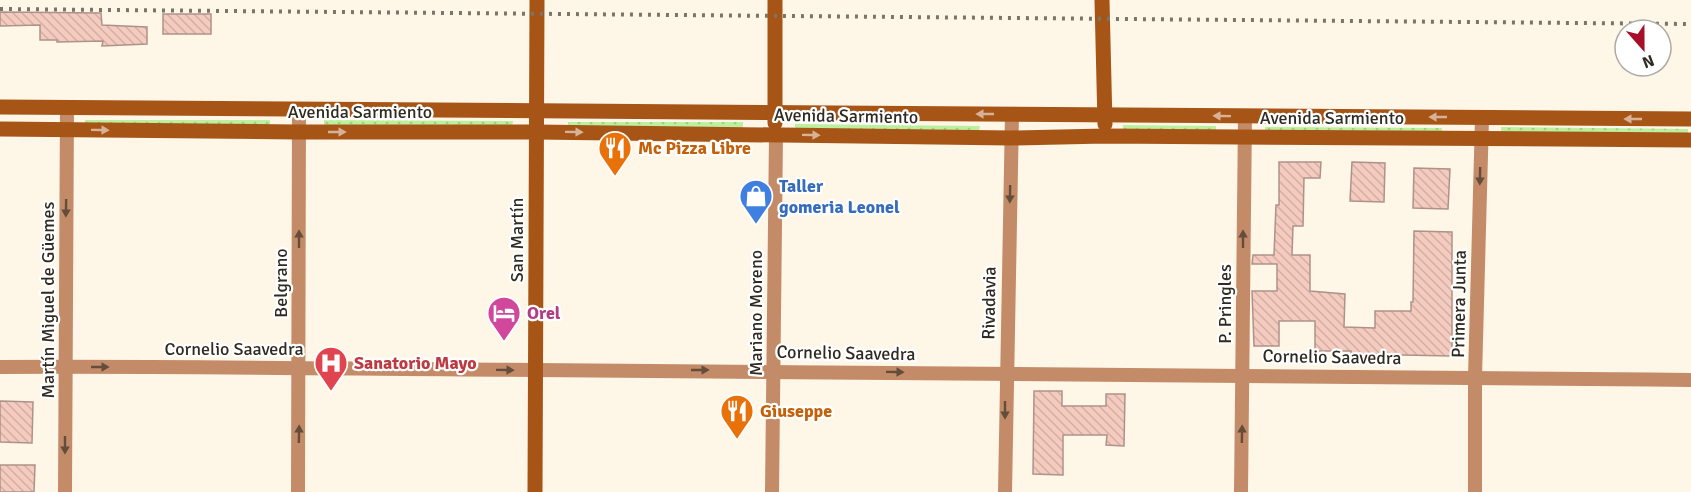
<svg xmlns="http://www.w3.org/2000/svg" width="1691" height="492" viewBox="0 0 1691 492" font-family="Signika,sans-serif">
<defs>
<pattern id="grass-dots" width="8" height="8" patternUnits="userSpaceOnUse" patternTransform="scale(1.5)"><rect width="8" height="8" fill="#bdf09e"/><path d="M2 2h.1M6 6h.1" fill="none" stroke="#a3ce88" stroke-width="1.8" stroke-linecap="round"/></pattern>
<pattern id="building-back-hatch" width="6" height="6" patternUnits="userSpaceOnUse" patternTransform="scale(1.5)"><rect width="6" height="6" fill="#f5cbbf"/><path d="M-1 5l2 2M0 0l6 6M5-1l2 2" fill="none" stroke="#d2aea4"/></pattern>
</defs>
<rect width="100%" height="100%" fill="#fef6e7"/>
<g fill="url(#grass-dots)">
<path d="M85,120H270V126L85,125Z"/>
<path d="M324,120L513,121L512,128L324,126Z"/>
<rect x="568" y="122" width="175" height="6"/>
<path d="M795,124L980,126L979,131L795,129Z"/>
<path d="M1123,125L1216,126V131L1123,130Z"/>
<path d="M1265,127L1442,128V134L1265,132Z"/>
<path d="M1501,127L1688,129V135L1501,133Z"/>
</g>
<g fill="url(#building-back-hatch)" stroke="#ae928a" stroke-width="1.5">
<path d="M0,12L101,13L102,25L147,27V44L102,46L103,41L57,42V40H40V25L0,26Z"/>
<rect x="163" y="14" width="48" height="20"/>
<path d="M1279,162H1321L1320,178H1304L1303,226H1293L1292,255H1310V291L1345,294L1344,327L1375,328V311H1411V302H1413L1414,231L1452,232V356L1351,354V351H1315V321H1279V346H1254L1252,291H1277V264H1252L1253,255H1274L1276,205H1279Z"/>
<path d="M1352,162L1385,163L1384,202L1350,201Z"/>
<path d="M1414,168L1450,169L1448,209L1413,208Z"/>
<path d="M1034,391H1062V406H1106V394H1125L1124,446L1106,445L1107,435H1063V475L1033,474Z"/>
<path d="M0,401L33,402L32,443L0,442Z"/>
<path d="M0,465H35L34,492H0Z"/>
</g>
<g fill="none" stroke-linecap="round" stroke-linejoin="round">
<g stroke="#c48b69" stroke-width="14">
<path d="M0,367C178,366 357,369 535,370C921,373 1306,375 1691,380"/>
<path d="M65,492L67,108"/>
<path d="M298,492L299,109"/>
<path d="M772,492L776,135"/>
<path d="M1005,492L1012,114"/>
<path d="M1241,492L1245,116"/>
<path d="M1475,492V377L1482,118"/>
</g>
<g stroke="#a65517" stroke-width="15">
<path d="M1102,0L1105,124"/>
<path d="M0,107L1691,119"/>
<path d="M775,123V0"/>
<path d="M0,129L298,132H536L1011,138L1105,136L1691,140"/>
<path d="M535,492L537,0"/>
</g>
<path stroke="#7b7569" stroke-width="4" stroke-dasharray="3 6" stroke-linecap="butt" d="M0,9L1691,24"/>
</g>
<defs><path id="oneway-solid" d="M-6-.8H1V-3.2L6.5 0L1 3.2V.8H-6Z" transform="scale(1.5)"/></defs>
<g fill="#d7b297">
<use href="#oneway-solid" transform="translate(985 114) rotate(-180)"/>
<use href="#oneway-solid" transform="translate(1222 116) rotate(-179)"/>
<use href="#oneway-solid" transform="translate(1438 117) rotate(-180)"/>
<use href="#oneway-solid" transform="translate(1633 119) rotate(-180)"/>
<use href="#oneway-solid" transform="translate(100 130) rotate(1)"/>
<use href="#oneway-solid" transform="translate(337 132)"/>
<use href="#oneway-solid" transform="translate(574 132) rotate(1)"/>
<use href="#oneway-solid" transform="translate(811 135) rotate(1)"/>
</g>
<g fill="#644d3a">
<use href="#oneway-solid" transform="translate(1480 176) rotate(91)"/>
<use href="#oneway-solid" transform="translate(1010 194) rotate(91)"/>
<use href="#oneway-solid" transform="translate(66 208) rotate(91)"/>
<use href="#oneway-solid" transform="translate(299 239) rotate(-90)"/>
<use href="#oneway-solid" transform="translate(1243 239) rotate(-90)"/>
<use href="#oneway-solid" transform="translate(100 367)"/>
<use href="#oneway-solid" transform="translate(505 370) rotate(1)"/>
<use href="#oneway-solid" transform="translate(700 370)"/>
<use href="#oneway-solid" transform="translate(895 372) rotate(1)"/>
<use href="#oneway-solid" transform="translate(1005 410) rotate(90)"/>
<use href="#oneway-solid" transform="translate(299 434) rotate(-89)"/>
<use href="#oneway-solid" transform="translate(1242 434) rotate(-89)"/>
<use href="#oneway-solid" transform="translate(65 445) rotate(90)"/>
</g>
<defs>
<g id="restaurant-pin" transform="scale(1.725)"><path d="M0 17L-7.5 6A9.5 9.5 0 1 1 7.5 6Z" fill="#e8710a" stroke="#fff"/><path d="M-5-6h1v4h1v-4h1v4h1v-4h1v5L-1.5 .5V6h-2V.5L-5-1ZM5-6V6H3V1.5H1.5Q1.5-4 5-6Z" fill="#fff"/></g>
<g id="shop-pin" transform="scale(1.725)"><path d="M0 17L-7.5 6A9.5 9.5 0 1 1 7.5 6Z" fill="#3f7fe0" stroke="#fff"/><path d="M-5-2.5h2.3a2.7 3.5 0 0 1 5.4 0H5L5.5 6h-11ZM-1.5-2.5h3a1.5 2.3 0 0 0-3 0Z" fill="#fff"/></g>
<g id="hotel-pin" transform="scale(1.725)"><path d="M0 17L-7.5 6A9.5 9.5 0 1 1 7.5 6Z" fill="#d1479c" stroke="#fff"/><path d="M-6-4.5h1.5V1H6V5H4.5V3h-9V5H-6ZM-4 0a1.8 1.8 0 1 1 3.6 0ZM.5 0V-2.5h3Q6-2.5 6 0Z" fill="#fff"/></g>
<g id="hospital-pin" transform="scale(1.725)"><path d="M0 17L-7.5 6A9.5 9.5 0 1 1 7.5 6Z" fill="#e0444e" stroke="#fff"/><path d="M-5-5h3v3.5h4V-5h3V5h-3V1.5h-4V5h-3Z" fill="#fff"/></g>
</defs>
<g fill-rule="evenodd">
<use href="#restaurant-pin" x="615" y="148"/>
<use href="#shop-pin" x="756" y="196"/>
<use href="#hotel-pin" x="504" y="313"/>
<use href="#hospital-pin" x="331" y="363"/>
<use href="#restaurant-pin" x="737" y="411"/>
</g>
<g text-anchor="middle" dominant-baseline="central" stroke-width="4.5" stroke-linejoin="round" paint-order="stroke">
<g font-size="18" fill="#302b21" stroke="#fff">
<text x="360" y="112">Avenida Sarmiento</text>
<text transform="translate(846 116) rotate(1)">Avenida Sarmiento</text>
<text x="1332" y="118">Avenida Sarmiento</text>
<text transform="translate(517 240) rotate(-90)">San Martín</text>
<text transform="translate(281 283) rotate(-90)">Belgrano</text>
<text transform="translate(48 300) rotate(-90)">Martín Miguel de Güemes</text>
<text transform="translate(989 303) rotate(-89)">Rivadavia</text>
<text transform="translate(1225 304) rotate(-90)">P. Pringles</text>
<text transform="translate(1459 304) rotate(-89)">Primera Junta</text>
<text transform="translate(756 313) rotate(-90)">Mariano Moreno</text>
<text x="234" y="349">Cornelio Saavedra</text>
<text transform="translate(846 353) rotate(1)">Cornelio Saavedra</text>
<text transform="translate(1332 357) rotate(1)">Cornelio Saavedra</text>
</g>
<g font-size="18" font-weight="bold" fill="#c56008" stroke="#fff" text-anchor="start">
<text x="638" y="148">Mc Pizza Libre</text>
<text x="760" y="411">Giuseppe</text>
</g>
<g font-size="18" font-weight="bold" fill="#366cbe" stroke="#fff" text-anchor="start">
<text x="779" y="186">Taller<tspan x="779" dy="21">gomeria Leonel</tspan></text>
</g>
<g font-size="18" font-weight="bold" fill="#b23c85" stroke="#fff" text-anchor="start">
<text x="527" y="313">Orel</text>
</g>
<g font-size="18" font-weight="bold" fill="#be3a42" stroke="#fff" text-anchor="start">
<text x="354" y="363">Sanatorio Mayo</text>
</g>
</g>
<g transform="translate(1643 48) rotate(159)"><circle r="28" fill="#ffffff" stroke="#acaaa6" stroke-width="1.5"/>
<path d="M0-4.5L10 22L0 15L-10 22Z" fill="#a70f29"/>
<text y="-9" font-size="16" font-weight="bold" text-anchor="middle" fill="#302b21">N</text>
</g>
</svg>
